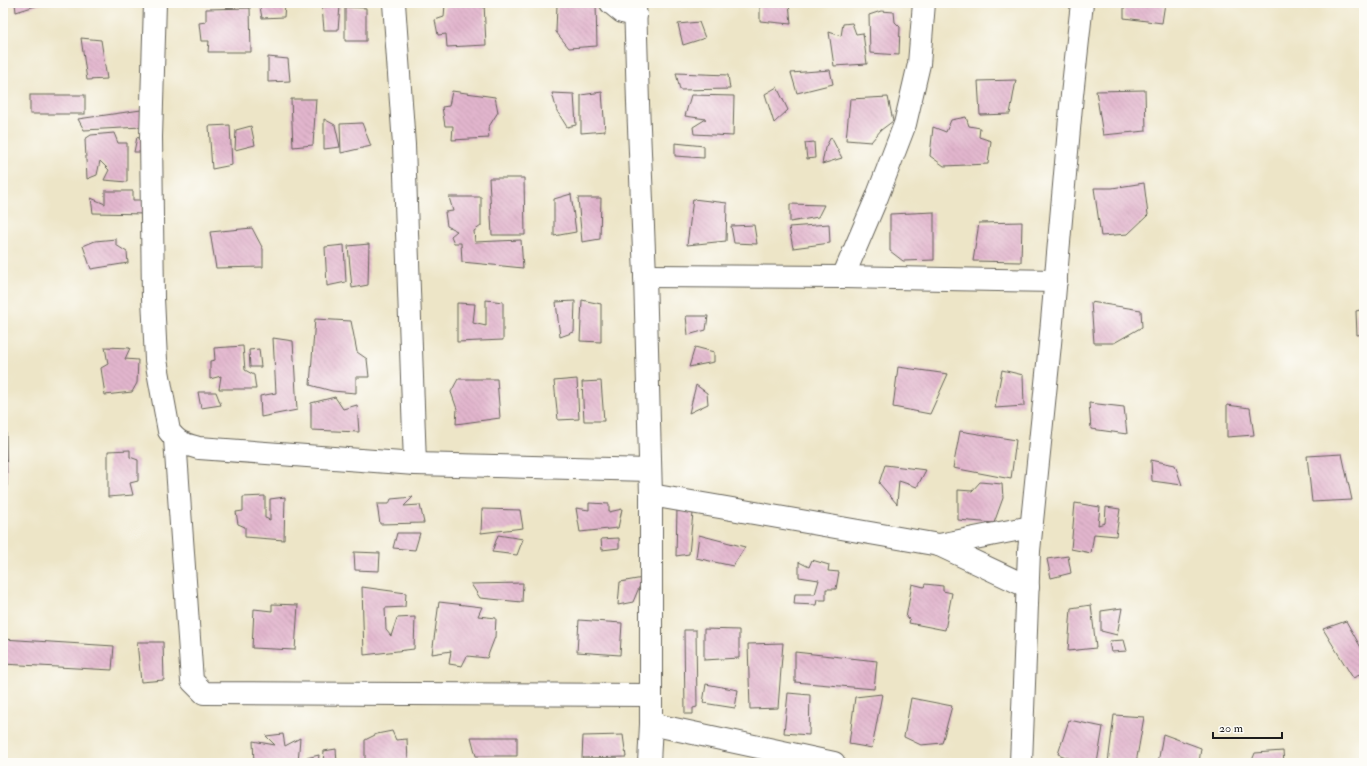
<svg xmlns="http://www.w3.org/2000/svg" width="1367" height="766" viewBox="0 0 1367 766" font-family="'IM FELL Double Pica',serif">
<defs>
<pattern id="building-back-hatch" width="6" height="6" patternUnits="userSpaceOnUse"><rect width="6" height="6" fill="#e2b5cd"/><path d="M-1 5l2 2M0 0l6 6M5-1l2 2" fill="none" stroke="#c19baf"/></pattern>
</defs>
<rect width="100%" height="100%" fill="#fdfcf7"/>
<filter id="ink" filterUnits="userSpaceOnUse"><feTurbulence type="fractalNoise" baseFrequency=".025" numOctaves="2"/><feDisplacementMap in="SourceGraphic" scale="8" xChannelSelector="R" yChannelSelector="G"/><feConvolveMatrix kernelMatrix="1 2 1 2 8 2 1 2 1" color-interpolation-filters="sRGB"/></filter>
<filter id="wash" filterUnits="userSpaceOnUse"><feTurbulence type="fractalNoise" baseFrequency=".012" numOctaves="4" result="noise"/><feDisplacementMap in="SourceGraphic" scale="16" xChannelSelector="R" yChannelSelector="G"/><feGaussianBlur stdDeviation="0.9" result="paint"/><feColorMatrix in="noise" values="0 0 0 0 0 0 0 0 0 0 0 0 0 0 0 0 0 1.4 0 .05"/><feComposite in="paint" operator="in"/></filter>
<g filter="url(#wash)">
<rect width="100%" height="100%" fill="#ede5c7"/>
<g id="blocks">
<g fill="url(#building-back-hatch)">
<path d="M15,3H45L16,12Z"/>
<path d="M253,3H285L284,17L262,18L260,7L254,5Z"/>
<path d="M484,3L486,45L447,47L446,34L438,35L435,20L444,17L445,4Z"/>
<path d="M596,3L597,46L569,48L556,32L557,4Z"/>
<path d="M760,3H789L791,24L760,21Z"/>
<path d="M1124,3H1165L1162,23L1124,18Z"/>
<path d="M340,6L338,30H324L322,7Z"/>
<path d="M345,7L366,8V41H345Z"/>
<path d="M250,8L251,52H208L209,41H201L199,23L206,22V9Z"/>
<path d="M881,11L894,12L895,22L900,27L899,55L870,53L869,15Z"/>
<path d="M699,22L705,38L683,45L678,24Z"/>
<path d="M852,23L856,34L863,33L867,64L834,66L829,32L841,36L843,24Z"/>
<path d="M81,38L101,40L107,79L87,80Z"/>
<path d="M268,57L288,59L290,81L268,82Z"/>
<path d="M830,70L833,84L797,93L791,73Z"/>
<path d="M676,73L728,75L730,89L680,90Z"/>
<path d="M1016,80L1010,114L980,115L978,81Z"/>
<path d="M777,87L788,110L774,123L765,94Z"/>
<path d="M1145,90L1146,131L1103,135L1096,91Z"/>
<path d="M452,91L495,97L498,112L488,128L489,138L452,140L453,126H445L442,107L449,106Z"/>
<path d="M602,92L605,131L581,133V95Z"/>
<path d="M552,93L574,94L576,125L567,127L557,111Z"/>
<rect x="30" y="95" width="55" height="19"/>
<path d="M691,95L734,96L733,136L694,134L693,127L706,119L685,116Z"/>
<path d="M888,97L893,121L881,130L871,142L846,140L850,99Z"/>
<path d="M291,99H316L313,145L293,147Z"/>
<path d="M141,110L142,127L84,130L78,119Z"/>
<path d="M966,117L969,126L980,128L979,137L991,141L988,164L944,166L930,156L933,127L946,132L951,120Z"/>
<path d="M324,119L335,125L340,147L324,149Z"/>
<path d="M362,123L371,146L341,153L340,124Z"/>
<path d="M230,125L232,165L212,169L209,126Z"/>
<path d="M251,126L255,145L235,150L236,130Z"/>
<path d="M114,133L118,143H127V182L104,180L109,170L100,161L97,175L87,179L85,139L91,135Z"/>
<path d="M137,137L145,141L142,152H134Z"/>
<path d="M831,137L842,158L822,164L825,148Z"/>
<path d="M814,142L815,158L807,159L805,143Z"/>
<path d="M675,143L704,146V158L675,156Z"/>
<path d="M489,178H524L525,235H492Z"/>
<path d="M1144,183L1148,215L1128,234L1101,236L1094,188H1112Z"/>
<path d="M105,191H133V200H143L147,214L93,213L91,198L105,204Z"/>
<path d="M571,194L576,232L554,236V199Z"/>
<path d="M449,197H481V226L474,231L475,242L521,240L523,268L462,262L461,243H454L451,236L457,231L447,226L445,212L453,211Z"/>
<path d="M578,198H601L600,239L582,242Z"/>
<path d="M693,199L727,203L726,241L687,245Z"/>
<path d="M790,204L824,205L818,217L790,222Z"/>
<path d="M934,212V260L903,261L890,251V214Z"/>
<path d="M1022,222L1021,262L973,261L979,223Z"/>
<path d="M829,224L830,243L793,248L789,227Z"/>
<path d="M754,225L757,244L734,243L731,226Z"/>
<path d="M252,228L263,249V267L216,268L210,232Z"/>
<path d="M116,239V245L127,252L128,263L91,269L83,246L95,241Z"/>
<path d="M369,244L368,285L352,288L348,246Z"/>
<path d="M344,245L346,282L327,286L325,247Z"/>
<path d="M486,300L503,302V340L457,342V303L475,304L473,323L486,326Z"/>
<path d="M582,300L601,304V342L580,341Z"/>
<path d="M575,301L574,332L560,337L556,302Z"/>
<path d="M1091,302L1141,310L1142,327L1114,343H1094Z"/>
<path d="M1364,309V334L1357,335L1356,311Z"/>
<path d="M686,316H708L706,330L688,335Z"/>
<path d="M315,319L351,321L357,352L367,359L369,377H356V393L332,391L310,385Z"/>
<path d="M273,338L293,341L297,410L261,417L260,396L276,393Z"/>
<path d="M243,346L245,370L254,375L256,389H219L221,376L210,379V361L215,360L214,348Z"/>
<path d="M105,347L130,348L125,359L138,360L137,383L132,392L105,395L101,368L108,364Z"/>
<path d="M695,347L714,352V362L689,367Z"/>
<path d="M259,349L261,367H250L249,350Z"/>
<path d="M898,367L948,374L930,414L893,407Z"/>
<path d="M1002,370L1023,375L1024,406L995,408Z"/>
<path d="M458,379H497L500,418L456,424L457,409L451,392Z"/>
<path d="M577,379L579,419L558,420L554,381Z"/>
<path d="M601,381L604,421H584L582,382Z"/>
<path d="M696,385L707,393L708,404L689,413Z"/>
<path d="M198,392H216L221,405L201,408Z"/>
<path d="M335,397L343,409L357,405L359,432L311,430V403Z"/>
<path d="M1089,403L1124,407L1127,434L1091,429Z"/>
<path d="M1227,405L1250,408L1254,435L1227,437Z"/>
<path d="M3,430H6L7,486H3Z"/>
<path d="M960,431L1016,440L1011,479L953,468Z"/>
<path d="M130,450V457L138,460V481L130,483L133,495L108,497V451Z"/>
<path d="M1342,454L1352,500L1312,502L1307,456Z"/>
<path d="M1151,460L1175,465L1182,485L1152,481Z"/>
<path d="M885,465L926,470L917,487L899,481L897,504L879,483Z"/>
<path d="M980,482L1002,484L1003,498L994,523L958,520V490L972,491Z"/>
<path d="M265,496V518L270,520V499L285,497L284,540L245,537V527L238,524L236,512L243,511V497Z"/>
<path d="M413,497L404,506L420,505L424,523L380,524L377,504H389L391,499Z"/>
<path d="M589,503L609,504V512L622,509L618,528L580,532L576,508L589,510Z"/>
<path d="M1075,503L1100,507L1098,525L1105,523L1106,507L1120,509L1116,536L1094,534L1091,553L1071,549Z"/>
<path d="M677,508L693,513L689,554L676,556Z"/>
<path d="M482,509L520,510L523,528L481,533Z"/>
<path d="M397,533H420L415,550L393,548Z"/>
<path d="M498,535L523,539L517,555L492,552Z"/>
<path d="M699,535L745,547L733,566L696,558Z"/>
<path d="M619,538V548L602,550L601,539Z"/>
<path d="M354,552L380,553L379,571L355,570Z"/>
<path d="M1068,556L1071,573L1051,578L1047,559Z"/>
<path d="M812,560L829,565L828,571L839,572L836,589H826V600H817L816,605L794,604L795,594H815L819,580L799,577V562L809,567Z"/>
<path d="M643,578L633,602L618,605L620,582Z"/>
<path d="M523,583L522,602L480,598L471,584Z"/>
<path d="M912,584L924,587L925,584L943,586V591L952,593L945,630L909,623L910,619L906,618Z"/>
<path d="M362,587L406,593L405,607L385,608L386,630L391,636L397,618L415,617L414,649L364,655Z"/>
<path d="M439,602L482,607L478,616L496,618L495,637L487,658L467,656L462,666L449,664L451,651L432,654Z"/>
<path d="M272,604L298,605L295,650L252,648L254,609L272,611Z"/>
<path d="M1091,605L1096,648L1068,651L1071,608Z"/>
<path d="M1122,608L1117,635L1101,631V611Z"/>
<path d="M579,620L622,623L620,655L577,652Z"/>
<path d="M1346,621L1364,653V673L1353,678L1323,629Z"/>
<path d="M704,629L739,630V658L704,660Z"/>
<path d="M684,630H696L697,707L693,708V714H685Z"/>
<path d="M3,639L114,646L112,670L3,664Z"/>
<path d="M1124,640L1127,651L1111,652L1109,641Z"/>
<path d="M137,642H163L164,680L141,682Z"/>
<path d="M783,643L778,708L750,709L748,644Z"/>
<path d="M795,652L877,661L874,689L795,682Z"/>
<path d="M706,684L738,690L735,708L703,703Z"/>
<path d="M788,693L810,695L809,735L784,733Z"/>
<path d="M882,694L872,748L849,744L855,697Z"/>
<path d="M911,698L952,706L942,743L921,745L904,737Z"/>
<path d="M1114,715L1144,717L1136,763H1108Z"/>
<path d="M1069,720L1103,727L1097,763H1081L1058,754Z"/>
<path d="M392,731L396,740L407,739L408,763H365V740L377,734Z"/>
<path d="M283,734L285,746L300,738L298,763H254L253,741L275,745L266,736Z"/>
<path d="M1163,734L1201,748L1199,763H1158Z"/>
<path d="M623,735L626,757L582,758L583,736Z"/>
<path d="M471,737H517V756H476Z"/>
<path d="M336,749L337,763H323L324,751Z"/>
<path d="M1283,751L1284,763H1251L1255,753Z"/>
<path d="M319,755L318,763H305L306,758Z"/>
</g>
</g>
</g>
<g filter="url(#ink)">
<use href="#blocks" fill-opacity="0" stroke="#656258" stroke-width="1"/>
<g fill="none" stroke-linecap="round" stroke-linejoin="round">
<g stroke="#656258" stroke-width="24">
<g id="minor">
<path d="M155,3L151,137L153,298L156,360L169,431C178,443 184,444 199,448L415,464L650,470"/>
<path d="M394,3L404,145L415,464"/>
<path d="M611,3L622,12L636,15"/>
<path d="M635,3L638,103L645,276L651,495V724L649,763"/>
<path d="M645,276L843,277L1056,281"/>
<path d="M843,277L877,197L905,124L919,64L924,3"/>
<path d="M175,439L192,681L204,693L651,695"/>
<path d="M651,495L939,545L1028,587"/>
<path d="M939,545L1031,527"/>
<path d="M651,724L834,763"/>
<path d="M1021,763L1029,551L1050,344L1072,95L1082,3"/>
</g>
</g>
<use href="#minor" stroke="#fff" stroke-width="22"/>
</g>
</g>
<rect width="1367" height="766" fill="none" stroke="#fdfcf7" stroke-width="16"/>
<path d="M1213 732v6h69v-6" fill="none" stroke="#1c1c1c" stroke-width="2"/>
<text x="1219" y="732" font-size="12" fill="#1c1c1c" stroke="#fdfcf7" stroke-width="3" paint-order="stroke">20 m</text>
</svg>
